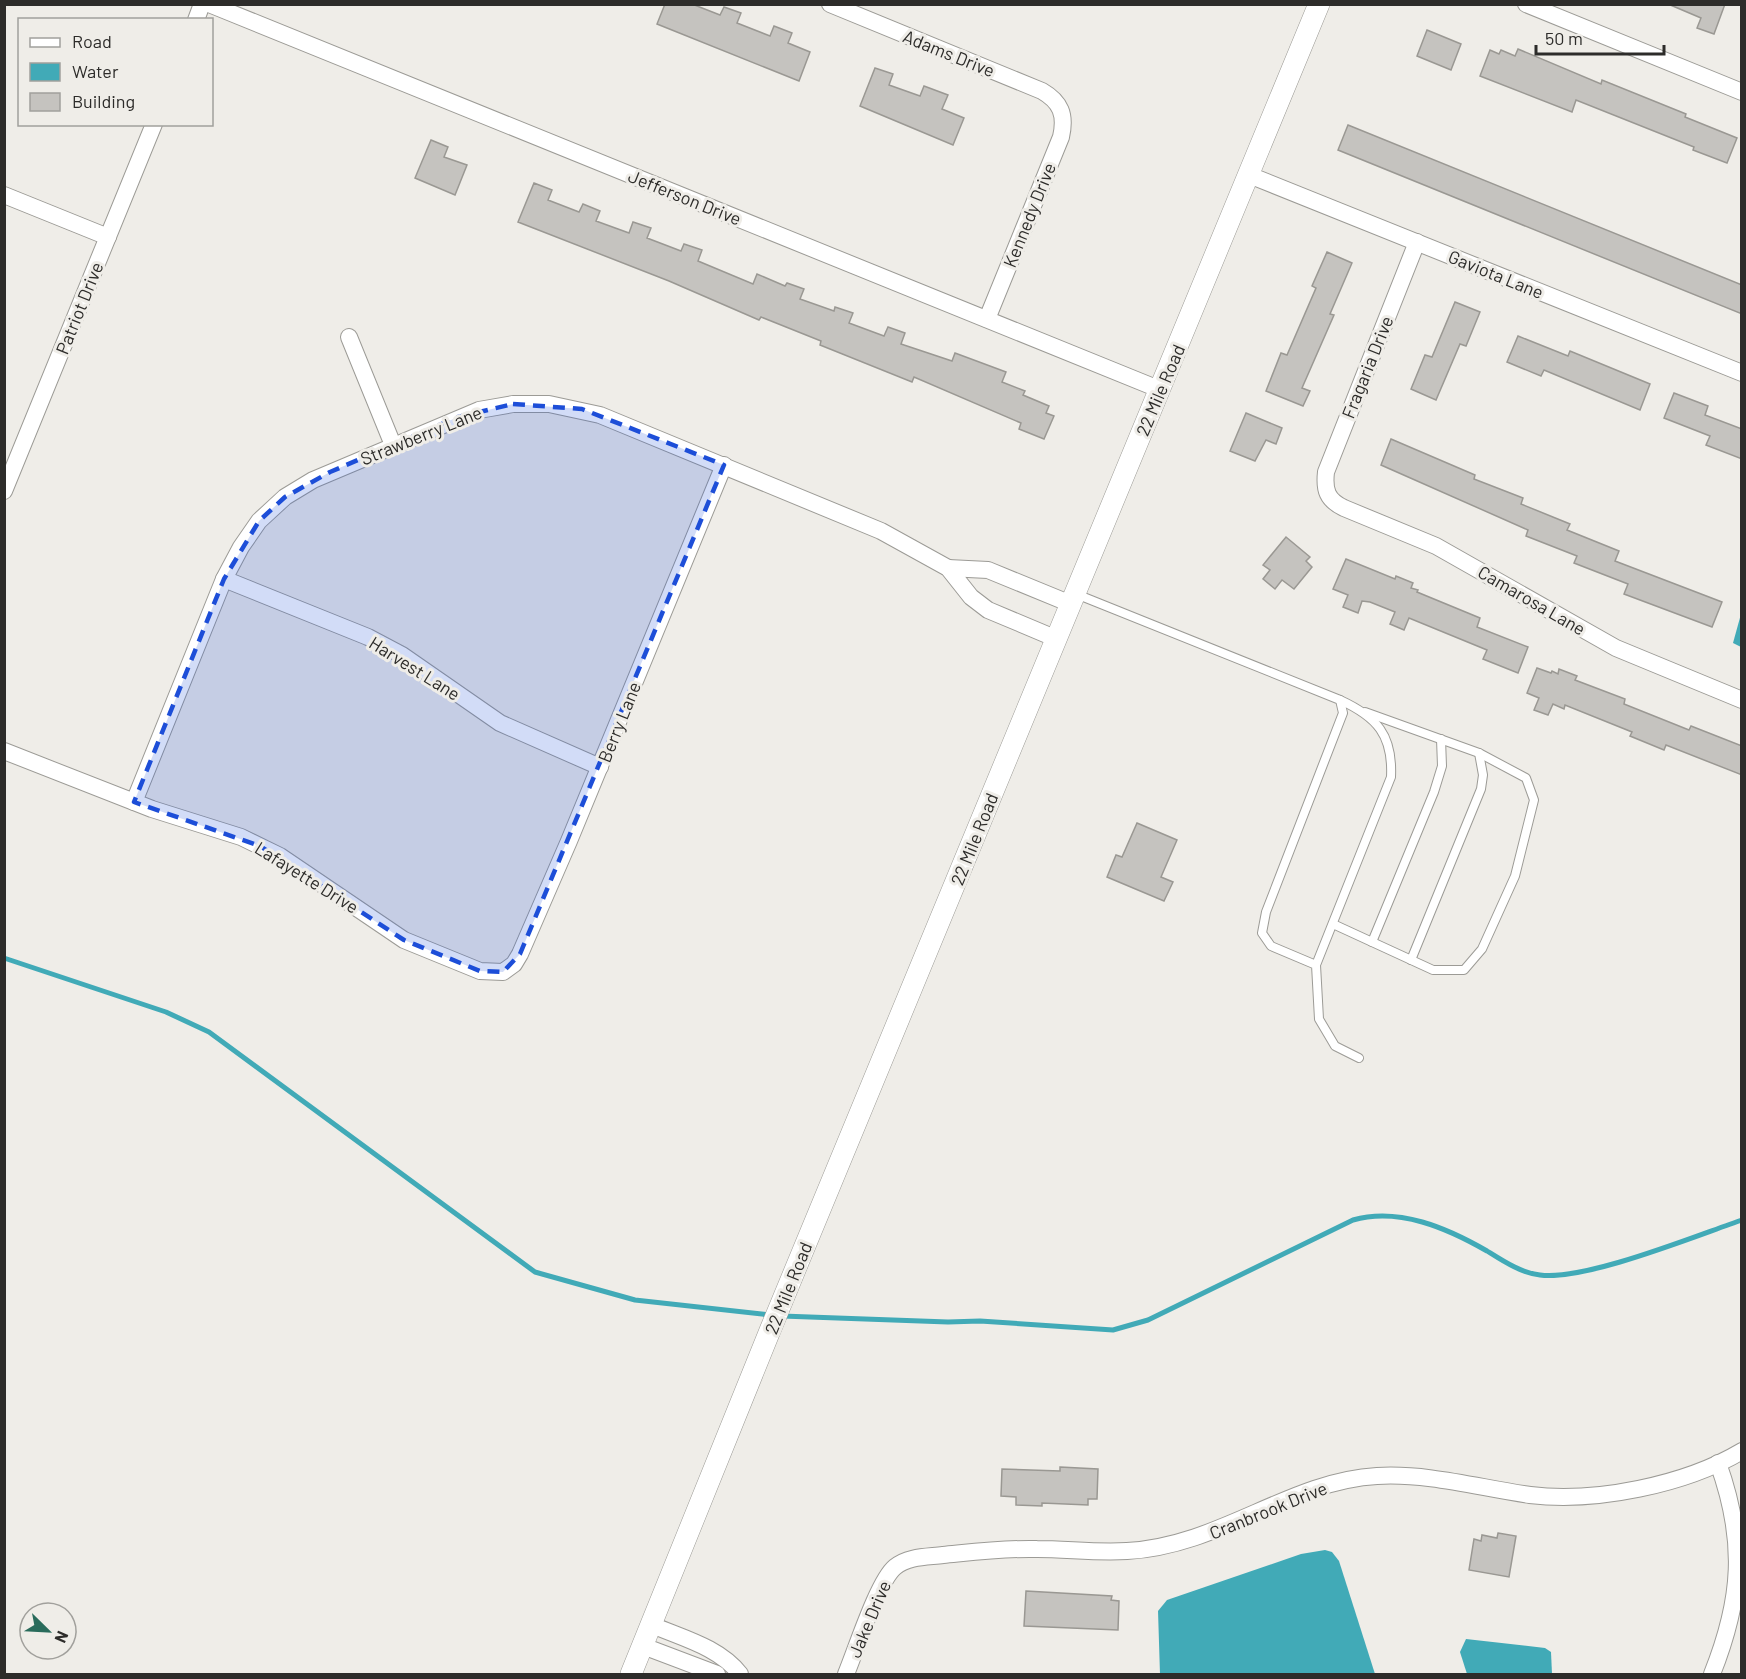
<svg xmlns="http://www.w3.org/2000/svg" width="1746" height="1679" viewBox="0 0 1746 1679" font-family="Barlow,sans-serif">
<rect width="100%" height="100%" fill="#efede8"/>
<g fill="#41aab7">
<path d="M1741,614V647L1733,643Z"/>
<path d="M1325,1550L1332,1552L1339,1561L1375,1674H1160L1158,1611L1167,1600L1301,1554Z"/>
<path d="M1466,1639L1545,1648L1551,1652L1552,1674H1467L1460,1652Z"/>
</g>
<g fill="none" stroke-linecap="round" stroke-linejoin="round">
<g stroke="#41aab7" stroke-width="5">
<path d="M4,958L166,1012L209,1032L535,1272L635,1300L770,1315"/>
<path d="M782,1316L948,1322L980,1321L1113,1330L1148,1320L1353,1220C1399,1207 1447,1228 1487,1251C1503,1261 1521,1273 1540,1275C1585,1281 1695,1236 1742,1220"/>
</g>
</g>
<g fill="#c5c3bf" stroke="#9a9893" stroke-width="1.5">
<path d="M665,4H692L720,15L724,7L741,13L737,23L770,36L774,26L792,33L788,43L810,52L799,81L657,24Z"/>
<path d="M1668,4H1725L1714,34L1697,28L1701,18Z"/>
<path d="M1427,30L1461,44L1451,70L1417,56Z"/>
<path d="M1518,49L1601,84L1602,80L1686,114L1685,117L1737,138L1727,163L1693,150L1694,147L1576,100L1572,112L1480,76L1490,50L1499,54L1501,50L1515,56Z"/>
<path d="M875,68L893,74L889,85L920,96L924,86L948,95L942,109L964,118L953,145L860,106Z"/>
<path d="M1348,125L1742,285V314L1338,150Z"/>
<path d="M431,140L448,147L444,157L467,165L455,195L415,178Z"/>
<path d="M534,183L552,190L548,200L579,212L583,204L600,211L596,221L629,233L633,222L651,228L647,238L681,251L684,244L702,250L698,261L753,284L757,274L785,286L787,283L804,289L800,299L834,311L835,307L853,313L849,323L884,336L888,327L905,333L901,344L952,361L955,353L1006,372L1002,382L1025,391L1023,395L1049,406L1046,413L1054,416L1044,439L1019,429L1021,423L914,377L912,382L820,345L821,341L761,317L759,320L669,281L518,222Z"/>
<path d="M1327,252L1352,263L1330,314L1334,315L1302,388L1310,391L1303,406L1266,391L1281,353L1287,355L1316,288L1312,286Z"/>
<path d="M1455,302L1480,312L1466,346L1460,344L1436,400L1411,389L1425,355L1432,357Z"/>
<path d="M1518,336L1568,356L1570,351L1650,384L1640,410L1544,370L1541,376L1507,362Z"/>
<path d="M1674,393L1708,406L1705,415L1742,429V459L1706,445L1710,436L1664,418Z"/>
<path d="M1246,413L1282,428L1276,444L1266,440L1255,461L1230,451Z"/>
<path d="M1391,439L1475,475L1474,479L1523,498L1521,504L1570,524L1567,530L1619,551L1615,561L1722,602L1712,627L1624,594L1628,584L1574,563L1577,556L1526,536L1528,530L1381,465Z"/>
<path d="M1286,537L1310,557L1306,561L1312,567L1294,589L1282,580L1275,589L1263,579L1270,570L1263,565Z"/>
<path d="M1346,559L1395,579L1396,576L1413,583L1411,588L1418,590L1417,592L1480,618L1477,627L1528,647L1518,673L1483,659L1487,650L1409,618L1404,630L1390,624L1395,612L1370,602L1362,601L1358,613L1343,607L1348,595L1333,589Z"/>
<path d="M1537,668L1551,673L1552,671L1558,674L1559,669L1577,676L1575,680L1625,699L1624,704L1689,730L1691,726L1742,746V775L1666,745L1664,750L1630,736L1632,732L1565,705L1564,709L1553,704L1548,715L1534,710L1539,698L1527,693Z"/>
<path d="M1137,823L1177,840L1161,877L1173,882L1164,901L1107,877L1116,855L1122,857Z"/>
<path d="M1060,1467L1098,1469L1097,1499H1088V1505L1042,1503V1506L1016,1505V1497L1001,1496L1002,1469L1060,1471Z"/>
<path d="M1498,1533L1516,1536L1509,1577L1469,1570L1474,1539L1481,1541L1482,1535L1497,1538Z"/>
<path d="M1026,1591L1112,1596L1111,1600L1119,1601L1118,1630L1024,1626Z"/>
</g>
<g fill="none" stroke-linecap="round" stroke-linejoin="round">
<g stroke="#9c9b96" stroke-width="10">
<g id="service">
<path d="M1076,594L1340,700L1343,713L1266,912L1262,933L1271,946L1316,965L1319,1019L1335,1046L1359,1058"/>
<path d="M1333,924L1433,970H1464L1482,949L1515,876L1534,800L1526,778L1479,753L1365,712"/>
<path d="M1372,942L1434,792L1442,766L1441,739"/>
<path d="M1411,960L1481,789L1483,775L1479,753"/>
<path d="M1316,965L1391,777C1393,735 1377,717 1340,700"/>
</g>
</g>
<g stroke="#9c9b96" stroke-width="18">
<g id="minor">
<path d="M209,4L1161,390"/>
<path d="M830,4L1042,91C1061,102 1066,115 1061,137L987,319"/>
<path d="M1526,4L1742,92"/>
<path d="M196,20L202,4"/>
<path d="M1249,175L1742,373"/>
<path d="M4,195L108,237"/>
<path d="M1417,242L1326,472C1324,490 1327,500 1344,508L1436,546L1616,648L1742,700"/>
<path d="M349,337L393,445"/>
<path d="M4,491L154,124"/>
<path d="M948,568L988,570L1071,604"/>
<path d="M224,579L368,637L402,655L500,723L600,767"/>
<path d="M4,751L152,809L241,837L280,856L404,940L480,971L503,972L514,964L520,954L569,841L724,465"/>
<path d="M134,802L224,579L241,547L259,521L285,497L313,480L479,410L513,404H549L600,415L881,531L948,568L971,597L988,610L1057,639"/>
<path d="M652,1625C682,1638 719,1647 740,1674"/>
<path d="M643,1646L717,1674"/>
<path d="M846,1674C856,1650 878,1581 895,1567C908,1556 928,1557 943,1555C974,1552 1006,1548 1037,1549C1067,1549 1097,1553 1127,1551C1220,1546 1289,1481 1377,1476C1429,1473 1480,1488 1530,1495C1595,1503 1685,1485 1742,1451"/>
<path d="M1712,1674C1742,1599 1746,1541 1718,1463"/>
</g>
</g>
<g stroke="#9c9b96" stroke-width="22">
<path id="tertiary" d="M631,1674L771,1328L1319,4"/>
</g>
<use href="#service" stroke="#fff" stroke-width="8"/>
<use href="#minor" stroke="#fff" stroke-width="16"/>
<use href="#tertiary" stroke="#fff" stroke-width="21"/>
</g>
<path fill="#1d4ed8" fill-opacity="0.2" stroke="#1d4ed8" stroke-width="4.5" stroke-dasharray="12 8" stroke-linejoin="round" d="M513,404L582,409L724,465L520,954L503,972L480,971L404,940L260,846L134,802L224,579L259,521L285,497L330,472L458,417Z"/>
<g text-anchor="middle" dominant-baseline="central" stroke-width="6" stroke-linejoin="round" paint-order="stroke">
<g font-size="18" fill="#2d2c2a" stroke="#efede8">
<text transform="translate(949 53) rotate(22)">Adams Drive</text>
<text transform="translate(685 197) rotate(22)">Jefferson Drive</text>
<text transform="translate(1029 215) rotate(-68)">Kennedy Drive</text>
<text transform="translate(1496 274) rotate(22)">Gaviota Lane</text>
<text transform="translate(79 308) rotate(-68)">Patriot Drive</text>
<text transform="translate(1367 367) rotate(-68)">Fragaria Drive</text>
<text transform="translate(1160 390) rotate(-67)">22 Mile Road</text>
<text transform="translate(421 435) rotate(-22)">Strawberry Lane</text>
<text transform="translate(1532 600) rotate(30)">Camarosa Lane</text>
<text transform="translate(415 668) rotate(32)">Harvest Lane</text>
<text transform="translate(619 722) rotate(-68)">Berry Lane</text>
<text transform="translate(974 839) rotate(-68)">22 Mile Road</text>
<text transform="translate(307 877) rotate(32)">Lafayette Drive</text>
<text transform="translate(788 1288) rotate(-68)">22 Mile Road</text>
<text transform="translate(1268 1510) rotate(-22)">Cranbrook Drive</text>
<text transform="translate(869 1619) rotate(-67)">Jake Drive</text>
</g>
</g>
<rect width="1746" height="1679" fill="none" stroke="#2d2c2a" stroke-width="12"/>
<rect x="18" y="18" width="195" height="108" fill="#efede8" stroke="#a1a09c" stroke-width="1.5"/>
<rect x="30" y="38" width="30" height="9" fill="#ffffff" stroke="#a1a09c" stroke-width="1.5"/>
<text x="72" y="48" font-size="18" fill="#2d2c2a">Road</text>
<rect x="30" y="63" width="30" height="18" fill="#41aab7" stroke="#a1a09c" stroke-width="1.5"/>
<text x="72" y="78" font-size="18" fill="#2d2c2a">Water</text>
<rect x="30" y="93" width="30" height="18" fill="#c5c3bf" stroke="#a1a09c" stroke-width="1.5"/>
<text x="72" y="108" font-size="18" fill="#2d2c2a">Building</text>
<g transform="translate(48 1631) rotate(114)"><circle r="28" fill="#efede8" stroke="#a1a09c" stroke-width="1.5"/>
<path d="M0-4.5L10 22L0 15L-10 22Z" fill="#296b5b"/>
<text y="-9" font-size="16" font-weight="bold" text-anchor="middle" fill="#2d2c2a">N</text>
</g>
<path d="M1536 45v9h128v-9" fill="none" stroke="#2d2c2a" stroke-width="3"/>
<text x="1545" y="45" font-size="18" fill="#2d2c2a" stroke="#efede8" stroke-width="4.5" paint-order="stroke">50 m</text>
</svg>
